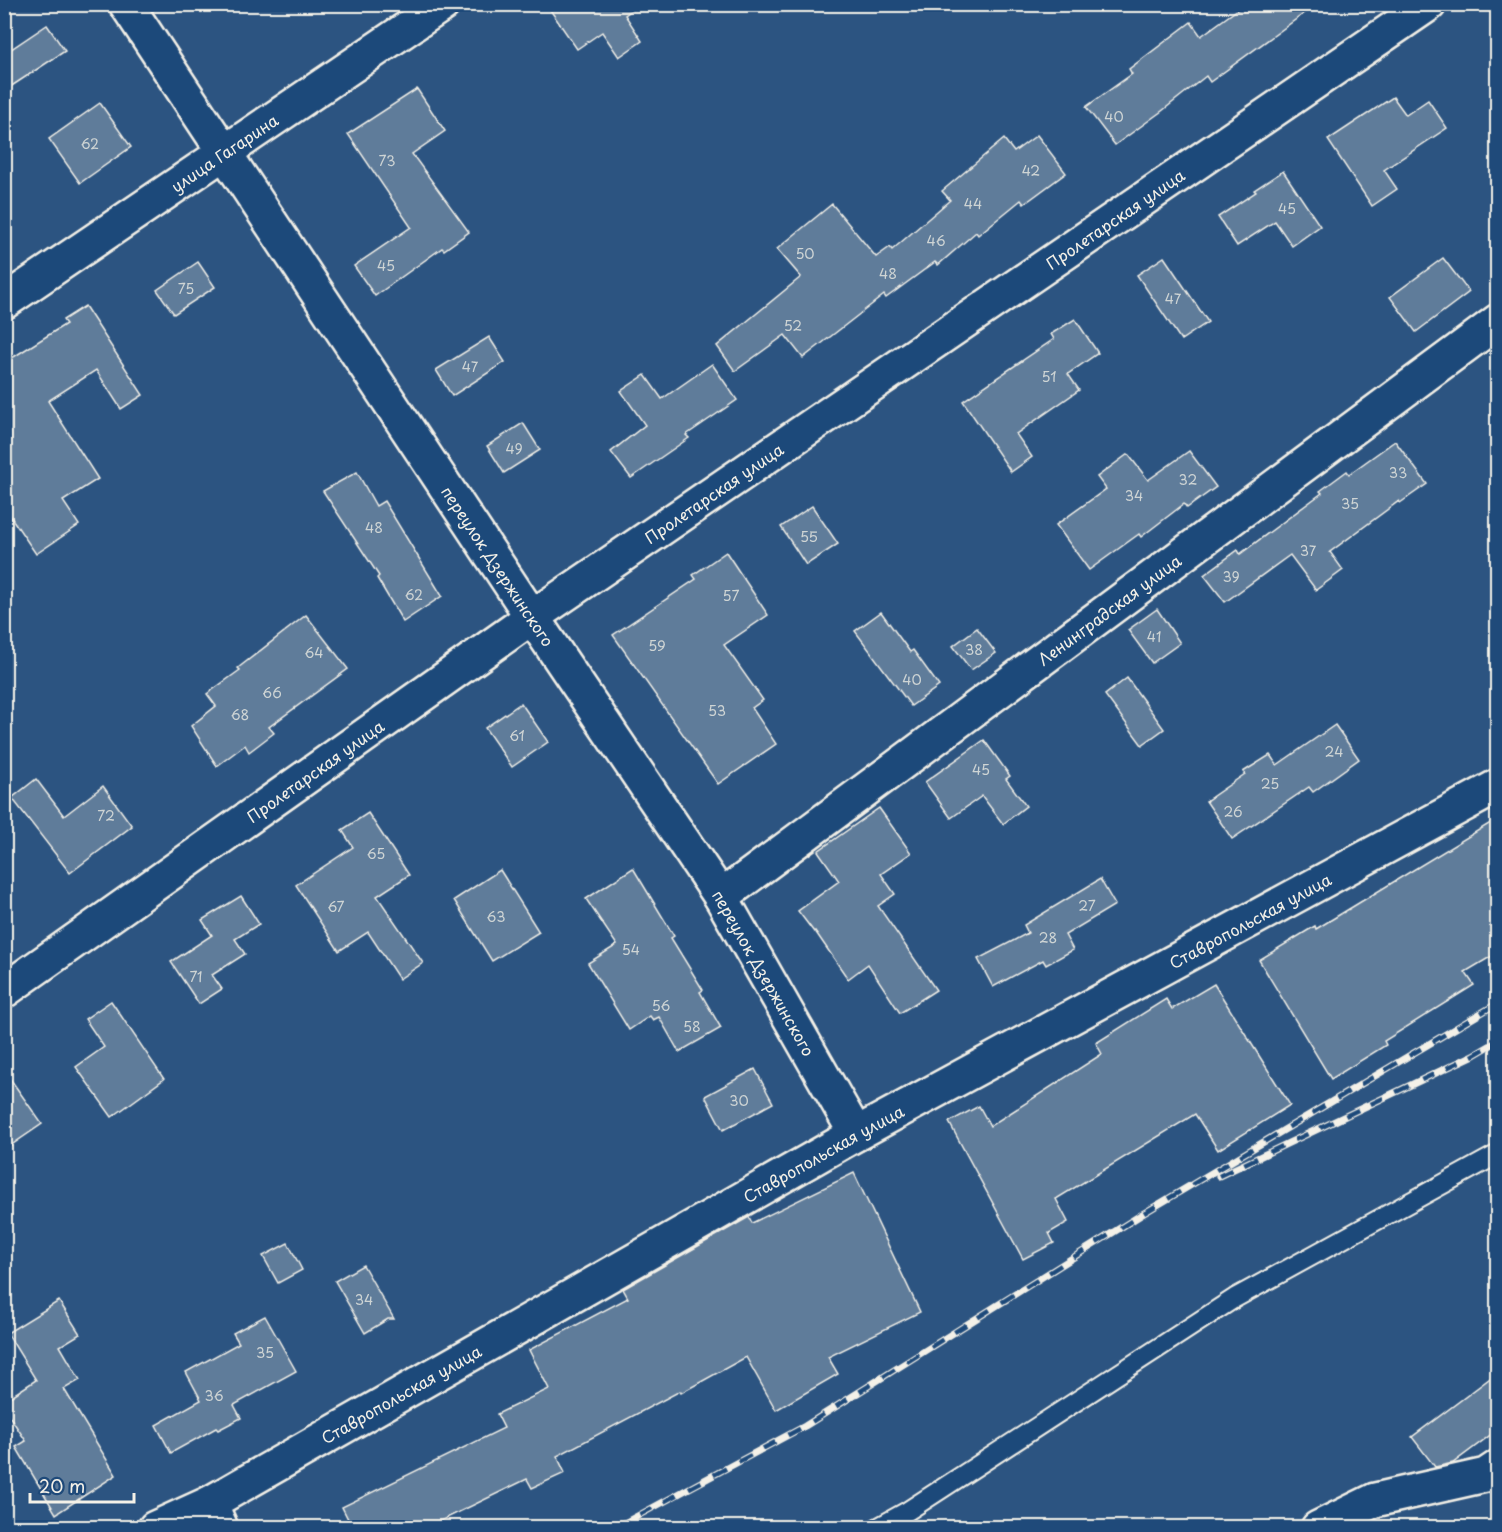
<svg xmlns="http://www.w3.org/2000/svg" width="1502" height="1532" viewBox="0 0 1502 1532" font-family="'Playpen Sans',sans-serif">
<rect width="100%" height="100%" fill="#2c5481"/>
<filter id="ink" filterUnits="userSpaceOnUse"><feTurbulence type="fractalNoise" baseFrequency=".0167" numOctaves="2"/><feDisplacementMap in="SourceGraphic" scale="12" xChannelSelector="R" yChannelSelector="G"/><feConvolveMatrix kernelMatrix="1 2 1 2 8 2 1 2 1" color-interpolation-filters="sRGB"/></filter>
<g filter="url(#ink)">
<g fill="#5e7b9a" stroke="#f4f1e8" stroke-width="1.5">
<path d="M546,4H640L625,15L642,41L619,57L602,32L577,49Z"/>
<path d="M1245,4H1317L1210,82L1206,76L1162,111L1115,145L1086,107L1132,74L1129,69L1191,22L1201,36Z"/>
<path d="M47,25L65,51L4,91V54Z"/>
<path d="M417,89L445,131L412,154L469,232L444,250L442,248L375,296L354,266L411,227L348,134Z"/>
<path d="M1393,97L1406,115L1428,100L1447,128L1384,170L1397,189L1372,206L1328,140Z"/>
<path d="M100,103L131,147L80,183L49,139Z"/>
<path d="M1037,135L1066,173L1024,204L1021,200L978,235L976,232L938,265L935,262L886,298L884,295L803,358L785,335L735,371L717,346L801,277L777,249L832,204L876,257L890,247L892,250L950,200L942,191L1004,139L1014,152Z"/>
<path d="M1283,171L1320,226L1292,246L1275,221L1237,246L1218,217L1256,192L1254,190Z"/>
<path d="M1164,257L1208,322L1181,340L1137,275Z"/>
<path d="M1443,258L1469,292L1416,332L1390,297Z"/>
<path d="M198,262L215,287L174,314L157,290Z"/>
<path d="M85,306L143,395L121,409L96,370L48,401L98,479L63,501L79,525L36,554L4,507V363L66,324L63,320Z"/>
<path d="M1075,319L1098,353L1068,374L1079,390L1016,434L1032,457L1011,472L963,401L1054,339L1051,334Z"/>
<path d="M489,337L505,362L452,396L436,370Z"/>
<path d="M712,364L737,400L686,435L689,438L631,478L611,452L645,425L621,391L645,375L662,399Z"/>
<path d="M523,423L540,450L504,473L487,446Z"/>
<path d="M1395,441L1427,484L1400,503L1399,501L1330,552L1343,570L1316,590L1290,555L1225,602L1204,575L1238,550L1240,554L1322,493L1320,491L1347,471L1349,474Z"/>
<path d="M1189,451L1216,487L1187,508L1184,504L1141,537L1139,534L1089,570L1056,525L1106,489L1097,477L1128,454L1148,480Z"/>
<path d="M357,472L376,506L384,501L442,596L403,622L377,578L379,576L323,491Z"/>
<path d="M812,506L838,544L806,565L781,527Z"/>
<path d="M726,552L768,615L724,645L763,700L752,708L776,744L718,784L613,635L696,579L693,575Z"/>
<path d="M1157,609L1180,643L1152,663L1128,630Z"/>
<path d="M881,612L910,652L913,650L939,686L911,706L855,631Z"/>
<path d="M306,615L348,669L269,727L274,733L249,752L245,745L217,766L191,726L216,706L207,694L240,670L238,668Z"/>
<path d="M977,628L996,653L971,670L953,646Z"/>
<path d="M1127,678L1164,729L1142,745L1105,695Z"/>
<path d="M521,703L548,742L512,767L485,728Z"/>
<path d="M1335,725L1359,759L1313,792L1309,787L1232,839L1206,801L1245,774L1243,772L1270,755L1277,765Z"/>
<path d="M984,740L1010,776L1006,779L1026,806L1003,824L982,796L951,818L925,782Z"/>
<path d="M36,779L64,816L103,786L132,826L70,873L12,798Z"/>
<path d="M879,808L911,853L881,874L895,894L878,906L936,990L900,1013L868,964L848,979L815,931L814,932L798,911L839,881L818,851Z"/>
<path d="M368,813L409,875L377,896L423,963L399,979L368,932L339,951L296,885L353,847L342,830Z"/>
<path d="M1497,819V953L1465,972L1474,985L1384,1041L1386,1045L1331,1079L1259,960L1315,926L1316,929Z"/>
<path d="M633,868L674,936L671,938L703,990L700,992L721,1028L679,1052L659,1017L653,1020L650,1016L629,1030L588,963L617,945L586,899Z"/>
<path d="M500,870L539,932L492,961L454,900Z"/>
<path d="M1100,879L1115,905L1065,935L1073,950L1046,965L1043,960L993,987L978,959L1028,933L1024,925Z"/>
<path d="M241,896L259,924L235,939L245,954L212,975L222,989L199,1004L171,962L212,935L202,920Z"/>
<path d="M1214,984L1290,1105L1218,1150L1195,1114L1056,1199L1068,1222L1049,1233L1054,1243L1023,1259L949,1122L979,1106L990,1126L1102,1054L1096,1043L1166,999L1172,1009Z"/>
<path d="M111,1001L164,1079L112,1117L76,1067L104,1047L85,1019Z"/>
<path d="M755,1069L773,1103L723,1130L705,1096Z"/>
<path d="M4,1070L42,1124L4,1150Z"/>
<path d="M854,1173L920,1312L828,1357L838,1374L776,1410L746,1357L681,1393L680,1391L557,1456L565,1473L532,1488L527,1479L428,1527H352L342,1507L504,1428L497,1414L549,1389L529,1350L628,1298L623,1289L749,1217L752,1223Z"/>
<path d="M288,1243L302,1270L278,1283L263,1256Z"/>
<path d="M363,1265L394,1319H388L365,1333L335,1281Z"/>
<path d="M59,1301L80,1334L60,1346L80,1380L64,1389L116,1475L56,1514L16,1447L26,1441L4,1408V1401L36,1380L7,1333Z"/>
<path d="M265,1316L296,1371L234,1405L241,1418L218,1430L216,1428L171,1453L156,1425L201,1400L186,1372L239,1343L233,1333Z"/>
<path d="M1497,1373V1430L1453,1463L1435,1467L1412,1437Z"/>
</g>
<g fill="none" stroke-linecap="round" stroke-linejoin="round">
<g stroke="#f4f1e8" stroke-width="22">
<path id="service" d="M877,1528L906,1512L1235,1298L1498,1154"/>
</g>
<g stroke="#f4f1e8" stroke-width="38">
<g id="minor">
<path id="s1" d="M126,4L532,617L721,897L856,1134"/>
<path id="s2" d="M721,897L1498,321"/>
<path id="s3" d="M4,991L532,617L1429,4"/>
<path id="s4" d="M210,1503L856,1134L1498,786"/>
<path d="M1318,1528L1375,1500L1486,1475L1498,1467"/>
</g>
</g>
<g stroke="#f4f1e8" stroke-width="38">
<g id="tertiary">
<path id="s5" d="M4,302L443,4"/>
</g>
</g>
<g stroke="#f4f1e8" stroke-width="38">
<path id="secondary" d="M155,1528L210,1503L221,1528"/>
</g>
<use href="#service" stroke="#1f4a7a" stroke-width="18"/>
<use href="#minor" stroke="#1f4a7a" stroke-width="33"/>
<use href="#tertiary" stroke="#1f4a7a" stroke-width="33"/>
<use href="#secondary" stroke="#1f4a7a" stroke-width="33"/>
<g stroke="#f4f1e8" stroke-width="7">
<g id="rail">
<path d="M1219,1176L1474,1055L1498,1041"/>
<path d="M615,1528L805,1426L1144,1213L1498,1003"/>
</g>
</g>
<use href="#rail" stroke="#1f4a7a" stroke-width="4.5" stroke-dasharray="14" stroke-linecap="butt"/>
</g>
</g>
<g text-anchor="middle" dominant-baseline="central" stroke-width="4.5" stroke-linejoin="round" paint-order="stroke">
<g font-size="14" fill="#ced4d4">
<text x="1114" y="116">40</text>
<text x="90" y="143">62</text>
<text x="387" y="160">73</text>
<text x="1031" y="170">42</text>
<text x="973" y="203">44</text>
<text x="1287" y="208">45</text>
<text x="936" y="240">46</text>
<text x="805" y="253">50</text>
<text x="386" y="265">45</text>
<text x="888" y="273">48</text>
<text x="186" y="288">75</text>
<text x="1173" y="298">47</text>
<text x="793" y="325">52</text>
<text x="470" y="366">47</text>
<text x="1049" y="376">51</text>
<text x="514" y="448">49</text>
<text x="1398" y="472">33</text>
<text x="1188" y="479">32</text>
<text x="1134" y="495">34</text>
<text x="1350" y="503">35</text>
<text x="374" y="527">48</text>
<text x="809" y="536">55</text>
<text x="1308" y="550">37</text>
<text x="1231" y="576">39</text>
<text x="414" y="594">62</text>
<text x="731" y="595">57</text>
<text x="1154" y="636">41</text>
<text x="657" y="645">59</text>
<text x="974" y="649">38</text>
<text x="314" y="652">64</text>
<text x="912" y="679">40</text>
<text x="272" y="692">66</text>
<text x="717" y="710">53</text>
<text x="240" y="714">68</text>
<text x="517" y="735">61</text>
<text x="1334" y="751">24</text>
<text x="981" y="769">45</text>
<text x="1270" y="783">25</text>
<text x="1233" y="811">26</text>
<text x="106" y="815">72</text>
<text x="376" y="853">65</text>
<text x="1087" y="905">27</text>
<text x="336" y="906">67</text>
<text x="496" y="916">63</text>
<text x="1048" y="937">28</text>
<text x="631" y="949">54</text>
<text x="196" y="976">71</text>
<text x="661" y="1005">56</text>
<text x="692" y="1026">58</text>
<text x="739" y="1100">30</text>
<text x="364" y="1299">34</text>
<text x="265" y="1352">35</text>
<text x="214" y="1395">36</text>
</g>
<g font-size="16" fill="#f4f1e8" stroke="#1f4a7a">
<text stroke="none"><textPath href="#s5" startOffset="266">улица Гагарина</textPath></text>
<text stroke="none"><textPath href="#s3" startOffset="1353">Пролетарская улица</textPath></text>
<text stroke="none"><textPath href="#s3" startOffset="867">Пролетарская улица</textPath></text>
<text stroke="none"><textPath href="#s1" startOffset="674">переулок Дзержинского</textPath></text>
<text stroke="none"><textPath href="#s2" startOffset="483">Ленинградская улица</textPath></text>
<text stroke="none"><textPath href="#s3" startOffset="381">Пролетарская улица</textPath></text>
<text stroke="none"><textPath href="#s4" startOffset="1192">Ставропольская улица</textPath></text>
<text stroke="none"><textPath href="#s1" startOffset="1160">переулок Дзержинского</textPath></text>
<text stroke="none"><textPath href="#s4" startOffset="706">Ставропольская улица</textPath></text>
<text stroke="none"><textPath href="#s4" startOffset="220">Ставропольская улица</textPath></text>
</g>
</g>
<rect width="1502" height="1532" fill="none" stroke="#1f4a7a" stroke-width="24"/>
<rect x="12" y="12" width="1478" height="1508" fill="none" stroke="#f4f1e8" stroke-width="2" filter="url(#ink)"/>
<path d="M30 1493v9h104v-9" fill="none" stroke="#f4f1e8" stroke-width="3"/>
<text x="39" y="1493" font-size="18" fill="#f4f1e8" stroke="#1f4a7a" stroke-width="4.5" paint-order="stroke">20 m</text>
</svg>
